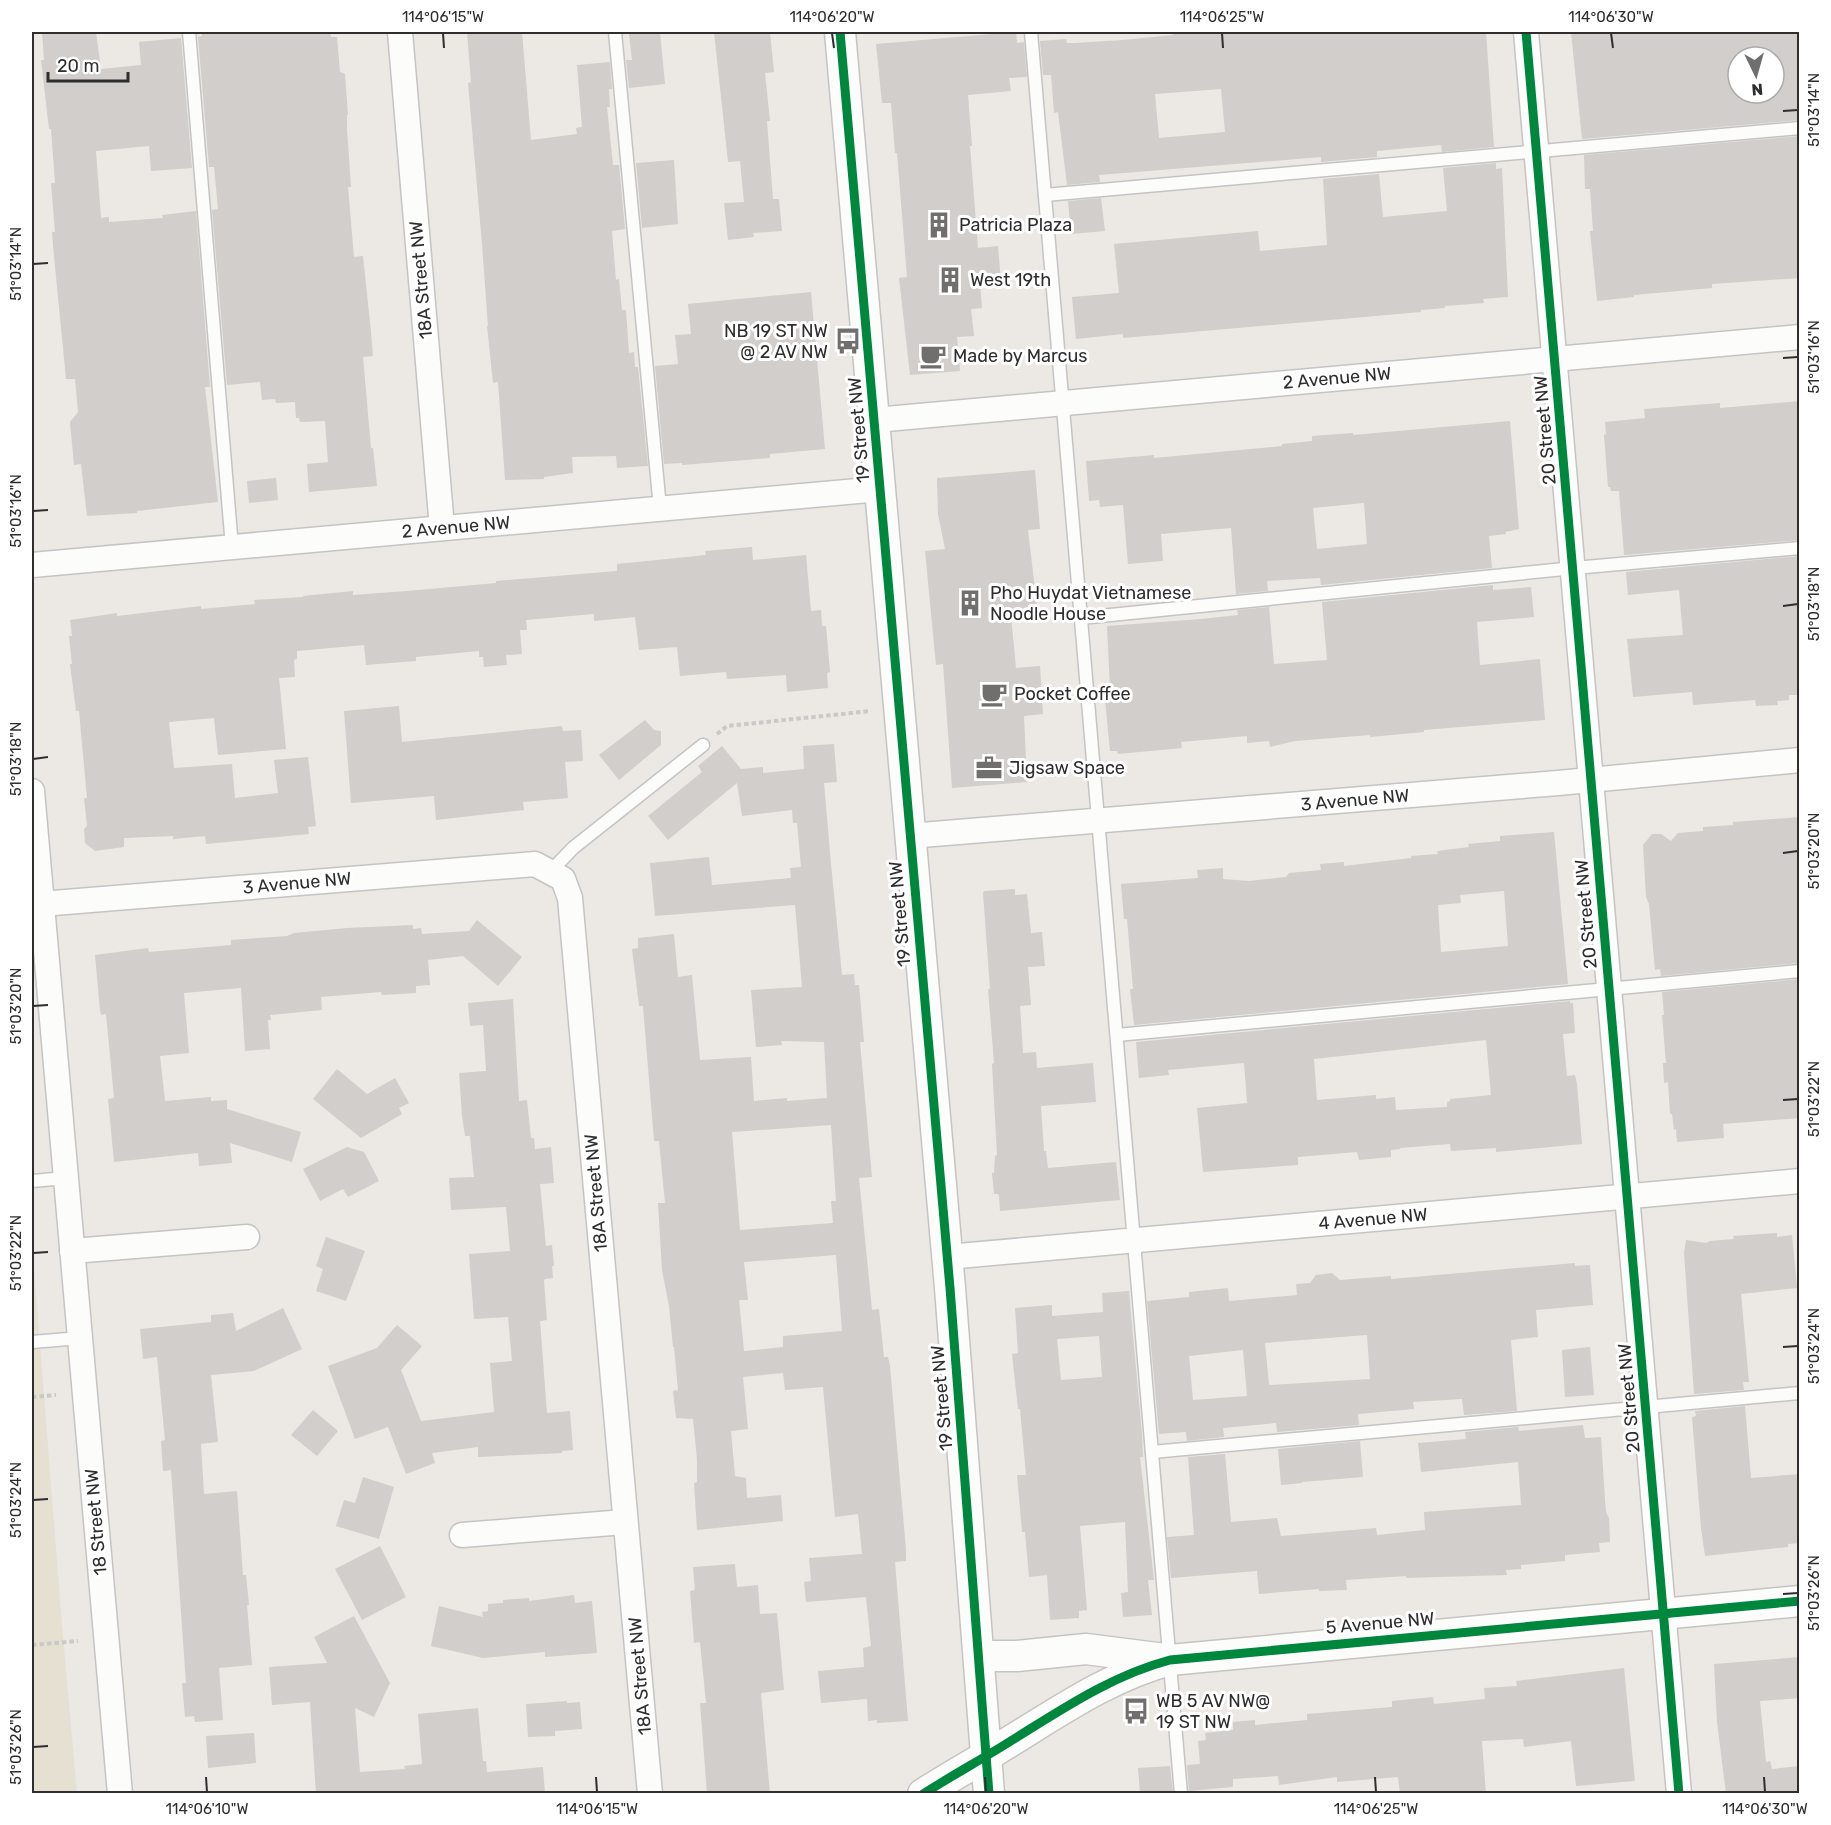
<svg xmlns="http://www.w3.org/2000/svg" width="1831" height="1825" viewBox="0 0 1831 1825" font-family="Rubik,sans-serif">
<rect width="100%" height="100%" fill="#ece8e4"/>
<path fill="#e6e0d3" d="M32,1242L62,1625L77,1793H32Z"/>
<g fill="#d1cecb" fill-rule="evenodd">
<path d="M42,32H96L101,69L141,65L139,42L181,38L192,168L151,171L149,146L96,151L101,218L109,217V222L163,218L162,215L196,211L210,387H205L218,502L137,511V513L87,516L81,464L74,465L70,422L78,412L75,379H66L53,246L52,232H55L51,183H55L51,129H49L41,60H44Z"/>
<path d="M201,32H330L331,37H337L340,72L345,74L348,115H347V129L351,187H348L354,257L363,256L371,332L373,356L363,357L371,448H373L377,486L309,492L307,464L328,462L325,421L300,422L299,418H296L295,402L276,403L275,399L262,400L260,382L227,385L212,210L218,209L214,167H209L198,37L202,36Z"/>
<path d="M467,32H522L531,140L577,134L576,128L582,127L577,65L610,62L612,89H609L610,107H607L613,165H619L625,229L612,231L616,280L619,279L622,310H626L629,353L634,352L635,367H638L648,466L617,468L616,456L572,457L573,473L544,477V479L505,480L498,382L493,383L487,326H488L482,244L468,83L471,82Z"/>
<path d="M660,32L665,84L629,88L626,60H632L629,34Z"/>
<path d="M714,32H770L774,72L765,73L770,121H767L773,199H779L782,231L753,233L754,237L728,240L724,203L744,202L740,161L728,162Z"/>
<path d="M1016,32L1017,43L1024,42L1027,77L1009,78L1011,91L968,95L972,146H970L978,248L998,246L1001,282L980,283L982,308L971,309L974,336L957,337L960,371L910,375L899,278L907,277L897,153H895L891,103H882L876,44Z"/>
<path d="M1172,32H1486L1494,147L1442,152L1441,145L1377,151V157L1321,162V157L1099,175L1100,182L1067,185L1058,112L1054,113L1051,75H1043L1040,41L1066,39L1067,43H1074L1123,40L1173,35ZM1221,89L1225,132L1159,138L1155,94Z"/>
<path d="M1571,32H1800V120L1582,139ZM1738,57H1774V93H1738Z"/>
<path d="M1800,136V278L1712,284V288L1634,295V297L1597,301L1590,231H1593L1590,189H1585L1584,155Z"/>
<path d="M674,160L678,224L642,228L636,163Z"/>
<path d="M1496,163V169L1502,168L1508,297L1483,299L1484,303L1445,306V308L1421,310V312L1123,338V334L1076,339L1072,297L1119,293L1114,244L1258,231L1260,251L1327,245L1323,179L1379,174L1383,217L1447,211L1443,168Z"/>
<path d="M1101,198L1105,231L1071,234L1068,201Z"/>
<path d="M811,292L825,449L770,454V458L682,465V463L664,464L655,366L678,364L675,335L691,334L688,304Z"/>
<path d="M1800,401V540L1624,555L1619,491H1611L1610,487H1608L1604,434L1606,435L1605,422L1645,418L1644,409L1720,403V408Z"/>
<path d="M1510,421L1519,529L1505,532L1506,534L1489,536L1492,568L1321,585L1320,578L1267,581L1268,591L1236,594L1231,528L1161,534L1163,561L1128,564L1123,505L1100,507L1099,500L1089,501L1086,461L1154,455V458L1282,446V444L1312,441V436L1353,433V435ZM1364,503L1367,544L1317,549L1313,508Z"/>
<path d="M1035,470L1040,529L1028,530L1038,614L1011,616L1016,668L1040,666L1043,714L1024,716L1027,782L952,788L943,664L936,665L925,551L945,549L938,514L937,478Z"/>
<path d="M276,478L278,500L249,503L247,481Z"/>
<path d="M752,547L753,560L806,555L811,611L821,610L822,626H826L830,672L827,673L828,688L787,692L786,675L727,679L726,672L680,676L677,647L639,650L635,617L594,621V614L526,620L527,630H520L522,654L506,655L507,665L484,667L483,657H479V651L416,657V661L366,665L364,645L297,651V659L294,660L295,677L279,678L286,749L218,755L214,718L169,722L174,768L232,764L235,798L278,793L274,760L308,757L316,826L308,827L309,834L206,844L205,836L173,839V836L124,838V847L95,851L85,843L84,829L87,826L84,798H87L79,711H76L70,664H72L69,636H72L70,620L117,613V616L201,606V609L255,604L254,600L303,597V596L353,591V595L407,591L496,583V581L617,571V564L706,555L705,551Z"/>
<path d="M1800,556V695H1789V700L1777,701L1778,705L1756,706L1755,700L1693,705L1692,692L1633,697L1627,639L1683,635L1679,590L1628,595L1626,572Z"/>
<path d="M1493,585V590L1531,587L1534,617L1477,622L1480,665L1540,659L1545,720L1424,730V732L1370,737V735L1295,741L1270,747L1269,741L1247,743V736L1181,742L1182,748L1118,754L1117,751H1110L1104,689L1110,688L1107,626L1201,619L1238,615L1237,610L1269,607L1274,664L1327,660L1322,602Z"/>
<path d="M399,706L402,742L562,726L563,731L581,730L583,761L565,762L568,798L523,802L524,810L436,820L434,796L351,803L344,711Z"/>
<path d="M645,720L654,730L661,731V745L619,780L599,755Z"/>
<path d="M834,744L837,782L824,783L831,864L842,975L854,974L855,985H859L864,1042H860L872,1177L859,1178L872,1310L879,1309L884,1357H888L890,1366L906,1550V1561L895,1562L908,1721L877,1723V1720L868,1721L867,1699L821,1703L818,1671L864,1667L863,1648L871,1646L866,1597L806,1602L804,1582L811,1581L809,1558L862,1554L858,1514L835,1517L823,1387L785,1390L783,1373L743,1377L748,1429L731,1431L735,1476L746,1478L747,1498L781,1495L783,1521L697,1530L694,1483L697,1482V1459L693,1419L676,1418L673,1391L678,1390L674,1347H673L669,1306L662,1270L658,1203H665L659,1141H654L643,1006H639L632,949L638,948V938L674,934L678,977L692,975L700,1060L751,1057L754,1101L787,1098V1101L827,1098L824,1042L781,1041L782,1045L756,1047L751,990L802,987L795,905L655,916L650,863L709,857L712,885L791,878L790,868L801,867L797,823H793L792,810L742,816L737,783L668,840L648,816L702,772L698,766L722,746L741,769L763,767V773L804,769L803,746ZM831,1125L836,1201H831L833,1223L740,1230L732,1132ZM836,1255L842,1331L783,1336V1347L744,1351L739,1300H748L744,1262Z"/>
<path d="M1800,817V963L1661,976L1660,969L1655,970L1649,904L1646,897L1643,845L1652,834H1661L1671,841L1678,833L1703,831V827L1733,825V822Z"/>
<path d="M1554,832L1568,984L1134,1025L1130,989H1133L1127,919H1124L1121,884L1198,878L1197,870L1223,868V879L1249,881L1286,877L1289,873L1321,870L1320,864L1344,862V866L1411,858V856L1438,854L1437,851L1469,847L1468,844L1500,841V836ZM1504,891L1508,946L1441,952L1438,905L1461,903L1460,895Z"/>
<path d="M1015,889V895L1027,894L1031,933L1042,932L1045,966L1028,967L1031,1005L1020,1006L1023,1053L1036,1052L1037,1068L1093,1063L1096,1102L1041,1106L1044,1151H1046L1048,1168L1116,1162L1120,1200L1000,1211L999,1196L998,1194H994L992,1173H994L995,1156L997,1155L992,1064L994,1063L988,989H990L983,893L984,891Z"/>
<path d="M477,920L522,957L498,986L463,956L428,960L430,985L416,986V993L382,995L381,992L321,997L322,1010L270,1015L271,1020H268L270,1049L245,1051L241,988L184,993L189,1053L160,1056L165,1101L211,1097V1101L227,1100V1109L301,1132L292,1162L230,1143L232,1163L199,1166L198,1153L114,1162L108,1099L114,1098L106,1014L101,1015L100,1010L95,955L148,948L149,952L231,945V940L287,936L294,933L347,928L413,925V929L421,928L422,934L469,931Z"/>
<path d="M1800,979V1118L1723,1124L1724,1138L1677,1142L1676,1129L1674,1130L1672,1114H1670L1668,1082L1664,1083L1663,1063H1666L1662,1015H1664L1662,992Z"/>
<path d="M513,999L519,1101L527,1100L531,1138H534L535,1149L551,1147L554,1183L540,1184L546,1246L552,1245L554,1266H552L553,1278L545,1279L544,1281L547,1320L540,1321L547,1413L570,1411L573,1450L562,1451V1453L478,1457V1447L432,1453L435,1463L406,1474L388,1427L355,1439L328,1366L377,1348L397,1325L422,1346L401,1370L421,1421L494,1412L490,1363L512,1361L508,1317L474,1319L469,1254L510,1251L506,1207L451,1210L449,1178L474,1177L470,1136H465L462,1116L459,1073L486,1071L483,1025L470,1026L468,1003Z"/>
<path d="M1570,1001V1003H1573L1575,1033L1563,1034L1567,1076L1575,1075L1577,1084L1582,1144L1496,1152V1148L1451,1151L1450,1144L1400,1148V1149L1391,1150V1157L1359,1160L1357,1152L1298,1157V1165L1203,1172L1197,1108L1247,1103L1244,1063L1168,1070L1169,1075L1139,1078L1136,1042ZM1486,1040L1491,1095L1450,1099V1101L1447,1102V1107L1396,1110L1395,1097L1376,1099V1095L1317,1100L1314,1059Z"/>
<path d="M337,1069L367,1094L395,1078L409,1103L399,1108L402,1114L361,1138L313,1099Z"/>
<path d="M347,1147L364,1152L379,1181L348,1197L343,1189L320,1201L303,1169Z"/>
<path d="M1777,1233V1237L1792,1235L1797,1288L1741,1294L1749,1382H1743L1744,1390L1694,1394L1684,1253L1686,1240L1706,1243L1710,1241L1734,1239L1733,1236Z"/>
<path d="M326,1237L365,1251L346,1301L316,1291L323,1269L316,1266Z"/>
<path d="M1575,1263V1266L1590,1265L1593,1305L1536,1310L1538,1337L1511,1340L1517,1411L1464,1415L1462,1399L1413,1402L1414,1409L1358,1414L1359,1425L1277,1432L1276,1423L1223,1428L1224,1437L1187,1441L1186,1432L1159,1434L1147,1301L1189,1297V1292L1228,1288L1229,1301L1297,1295L1296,1284L1310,1283L1316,1275L1332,1273L1340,1280L1391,1276V1279ZM1367,1335L1370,1379L1269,1385L1265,1343ZM1243,1350L1247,1396L1193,1400L1189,1356Z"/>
<path d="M1129,1291L1142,1435L1143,1457H1140L1154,1580H1148L1152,1615L1123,1617L1121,1593L1128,1592L1125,1522L1080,1526L1087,1610L1079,1611V1618L1050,1620L1047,1575L1029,1577L1025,1532H1022L1017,1475H1026L1020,1409H1018L1012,1354L1018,1353L1015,1308L1052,1305V1316L1103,1312L1102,1293ZM1099,1336L1102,1377L1061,1380L1057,1339Z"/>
<path d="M283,1308L302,1349L254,1371L211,1375L218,1442L201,1444L204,1494L237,1491L243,1575H246L249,1605H247L252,1665L219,1668L223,1720L195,1722L194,1716L185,1717L182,1683H186L171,1470L163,1471L161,1441L165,1440L157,1357L143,1359L140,1329L211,1322V1315L233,1313L236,1331Z"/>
<path d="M1590,1347L1594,1395L1565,1397L1562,1350Z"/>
<path d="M1745,1406L1751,1478L1800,1474V1543L1788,1544V1547L1705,1556L1701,1528L1692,1417L1696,1416L1695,1411Z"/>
<path d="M313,1410L338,1431L317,1456L291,1435Z"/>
<path d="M1583,1425L1585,1438L1601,1437L1605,1500L1606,1512L1609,1518L1610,1542L1599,1543L1600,1552L1565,1555V1561L1521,1565V1569L1506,1570L1507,1575L1406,1578V1576L1346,1580L1347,1590L1319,1591V1589L1259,1594L1257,1571L1171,1578L1167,1537L1194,1535L1188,1457L1225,1454L1231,1522L1277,1518L1281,1536L1376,1528L1377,1535L1425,1530L1424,1512L1521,1505L1518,1462L1421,1472L1418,1443L1466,1439L1465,1432L1518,1427L1519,1431Z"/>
<path d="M1360,1441L1363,1477L1302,1482V1483L1281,1485L1278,1449Z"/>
<path d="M363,1477L394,1487L379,1539L336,1526L344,1500L355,1503Z"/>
<path d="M380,1546L406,1597L362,1620L335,1569Z"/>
<path d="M735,1564L737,1587L758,1585L760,1614L777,1613L784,1690L761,1693L770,1794H707L700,1703H706L700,1642L694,1643L690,1591L695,1590L693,1567Z"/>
<path d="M574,1595L575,1603L592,1601L597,1653L545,1657V1652L483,1658L431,1646L439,1606L483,1617L482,1612L488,1611V1604L503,1603V1600L529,1598V1601Z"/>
<path d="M354,1616L390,1683L374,1717L355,1708L360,1772L405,1769L404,1766L422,1764L418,1714L478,1708L483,1761H486L487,1772L543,1767L545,1794H316L310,1702L272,1705L269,1667L327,1663L314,1637Z"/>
<path d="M1800,1657V1698L1760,1701L1766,1762L1770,1761L1772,1769L1800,1766V1794H1726L1717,1722L1714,1664Z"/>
<path d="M1624,1668L1635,1781L1576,1786L1571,1741L1524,1747L1523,1739L1482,1741L1486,1794H1400L1398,1777L1337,1782V1777L1279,1785L1278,1776L1233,1779V1787L1189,1791L1187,1765L1200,1764L1198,1741L1206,1740L1205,1733L1233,1730V1722L1255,1720V1725L1307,1720V1714L1392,1707V1701L1433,1697L1434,1704L1485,1699L1484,1688L1517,1686L1516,1681Z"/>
<path d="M567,1701V1703L580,1702L582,1729L555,1731V1736L528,1737L526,1704Z"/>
<path d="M254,1733L256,1763L208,1768L206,1736Z"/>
<path d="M1170,1766L1173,1793L1140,1794L1138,1768Z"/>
</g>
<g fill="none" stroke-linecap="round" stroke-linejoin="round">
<g stroke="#c5c4c5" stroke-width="15">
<g id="service">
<path d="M189,32L232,547"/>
<path d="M615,32L660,508"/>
<path d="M1031,32L1181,1794"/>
<path d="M1045,195L1800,128"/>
<path d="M1081,618L1574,568L1800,548"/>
<path d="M551,871L573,848L703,745"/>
<path d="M1117,1035L1800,971"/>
<path d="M32,1181L66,1178"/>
<path d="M32,1342L80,1338"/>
<path d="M1152,1452L1800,1393"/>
</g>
</g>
<g stroke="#c5c4c5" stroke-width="27">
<g id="minor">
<path d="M400,32L442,528"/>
<path d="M1526,32L1679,1794"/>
<path d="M875,420L1800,337"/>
<path d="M32,565L880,489"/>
<path d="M32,791L120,1794"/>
<path d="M909,836L1558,783L1800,760"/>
<path d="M41,904L535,864L563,879L570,898L650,1794"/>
<path d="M72,1251L247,1237"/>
<path d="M947,1257L1800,1181"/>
<path d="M462,1535L625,1522"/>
</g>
</g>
<g stroke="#c5c4c5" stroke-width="33">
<g id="tertiary">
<path d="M840,32L950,1288L989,1794"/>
<path d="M980,1656H1017L1086,1649L1165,1659"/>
<path d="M923,1794C953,1775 984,1758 1014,1739C1064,1708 1113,1675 1170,1660L1800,1601"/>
</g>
</g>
<g stroke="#c9c9c8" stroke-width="4" stroke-dasharray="4.5 3" stroke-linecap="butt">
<path d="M717,734L727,726L871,711"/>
<path d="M32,1397L56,1395"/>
<path d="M32,1645L78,1641"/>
</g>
<use href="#service" stroke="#fcfcfb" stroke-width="12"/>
<use href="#minor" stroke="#fcfcfb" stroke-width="24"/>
<use href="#tertiary" stroke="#fcfcfb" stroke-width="30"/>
<g stroke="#fff" stroke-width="13">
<g id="cycleway">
<path d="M840,32L950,1288L989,1794"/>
<path d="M1526,32L1679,1794"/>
<path d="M923,1794C953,1775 984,1758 1014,1739C1064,1708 1113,1675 1170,1660L1800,1601"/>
</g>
</g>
<use href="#cycleway" stroke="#00873e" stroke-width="9"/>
</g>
<path fill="none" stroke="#2e2e2e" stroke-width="2" d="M443,33L444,48M832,33L834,48M1222,33L1223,48M1611,33L1613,48M1783,111L1798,110M33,264L48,263M1783,358L1798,357M33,511L48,510M1783,606L1798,604M33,759L48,757M1783,853L1798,851M33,1006L48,1005M1783,1100L1798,1099M33,1253L48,1252M1783,1347L1798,1346M33,1500L48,1499M1783,1594L1798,1593M33,1747L48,1746M206,1777L207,1792M596,1777L597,1792M985,1777L986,1792M1375,1777L1376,1792M1764,1777L1765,1792"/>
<defs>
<g id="building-bare" transform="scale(2.07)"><path d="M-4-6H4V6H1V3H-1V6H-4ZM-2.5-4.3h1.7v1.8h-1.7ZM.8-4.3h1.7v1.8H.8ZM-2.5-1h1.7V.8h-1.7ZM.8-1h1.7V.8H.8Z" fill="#706f6e" stroke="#fff" stroke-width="2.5" paint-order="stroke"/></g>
<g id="bus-bare" transform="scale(2.07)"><path d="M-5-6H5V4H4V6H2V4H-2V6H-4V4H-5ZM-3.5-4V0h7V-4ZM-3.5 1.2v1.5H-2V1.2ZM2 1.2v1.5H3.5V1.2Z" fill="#706f6e" stroke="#fff" stroke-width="2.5" paint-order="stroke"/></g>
<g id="cafe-bare" transform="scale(2.07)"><path d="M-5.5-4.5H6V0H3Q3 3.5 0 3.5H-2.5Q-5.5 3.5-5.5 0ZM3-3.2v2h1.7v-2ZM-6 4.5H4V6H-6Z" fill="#706f6e" stroke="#fff" stroke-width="2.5" paint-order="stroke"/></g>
<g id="office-bare" transform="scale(2.07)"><path d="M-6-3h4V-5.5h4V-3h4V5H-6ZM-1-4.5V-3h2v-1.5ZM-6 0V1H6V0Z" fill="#706f6e" stroke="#fff" stroke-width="2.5" paint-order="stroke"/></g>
</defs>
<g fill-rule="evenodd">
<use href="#building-bare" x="939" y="225"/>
<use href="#building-bare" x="950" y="280"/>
<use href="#bus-bare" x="848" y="341"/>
<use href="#cafe-bare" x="933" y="356"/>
<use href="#building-bare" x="970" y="603"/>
<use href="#cafe-bare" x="994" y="694"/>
<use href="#office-bare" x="989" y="768"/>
<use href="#bus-bare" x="1136" y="1711"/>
</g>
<g text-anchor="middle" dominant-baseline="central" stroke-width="6" stroke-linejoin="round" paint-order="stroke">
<g font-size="18" fill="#2e2e2e" stroke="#fff" text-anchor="start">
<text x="959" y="225">Patricia Plaza</text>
<text x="970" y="280">West 19th</text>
<text x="828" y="331" text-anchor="end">NB 19 ST NW<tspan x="828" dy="21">@ 2 AV NW</tspan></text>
<text x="953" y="356">Made by Marcus</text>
<text x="990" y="593">Pho Huydat Vietnamese<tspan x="990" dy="21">Noodle House</tspan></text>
<text x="1014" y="694">Pocket Coffee</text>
<text x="1009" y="768">Jigsaw Space</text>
<text x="1156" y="1701">WB 5 AV NW@<tspan x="1156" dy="21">19 ST NW</tspan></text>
</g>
<g font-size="18" fill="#2e2e2e" stroke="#fff">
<text transform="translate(421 280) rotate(-95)">18A Street NW</text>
<text transform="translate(1337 378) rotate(-5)">2 Avenue NW</text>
<text transform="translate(859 430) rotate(-95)">19 Street NW</text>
<text transform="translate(1545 430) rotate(-95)">20 Street NW</text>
<text transform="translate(456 527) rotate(-5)">2 Avenue NW</text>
<text transform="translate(1355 800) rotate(-5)">3 Avenue NW</text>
<text transform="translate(297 883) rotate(-5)">3 Avenue NW</text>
<text transform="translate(900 914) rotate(-95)">19 Street NW</text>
<text transform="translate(1586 914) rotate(-95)">20 Street NW</text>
<text transform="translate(596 1193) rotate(-95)">18A Street NW</text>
<text transform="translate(1373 1219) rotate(-5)">4 Avenue NW</text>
<text transform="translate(942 1398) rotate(-95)">19 Street NW</text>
<text transform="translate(1629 1398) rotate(-95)">20 Street NW</text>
<text transform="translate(96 1522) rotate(-95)">18 Street NW</text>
<text transform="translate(1380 1623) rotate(-5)">5 Avenue NW</text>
<text transform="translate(640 1676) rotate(-95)">18A Street NW</text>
</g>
</g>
<rect width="1831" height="1825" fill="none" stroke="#ffffff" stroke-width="66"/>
<g transform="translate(1756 75) rotate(175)"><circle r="28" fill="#ffffff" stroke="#ababab" stroke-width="1.5"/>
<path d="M0-4.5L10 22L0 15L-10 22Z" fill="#706f6e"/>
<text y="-9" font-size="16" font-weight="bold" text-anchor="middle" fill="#2e2e2e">N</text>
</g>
<path d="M48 72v9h80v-9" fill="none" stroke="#2e2e2e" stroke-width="3"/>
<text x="57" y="72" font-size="18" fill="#2e2e2e" stroke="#ffffff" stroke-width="4.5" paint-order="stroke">20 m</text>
<rect x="33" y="33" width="1765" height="1759" fill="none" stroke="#2e2e2e" stroke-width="2"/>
<g font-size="15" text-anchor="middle" fill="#2e2e2e">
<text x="443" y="22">114°06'15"W</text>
<text x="832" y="22">114°06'20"W</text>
<text x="1222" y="22">114°06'25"W</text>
<text x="1611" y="22">114°06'30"W</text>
<text transform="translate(1814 110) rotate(-90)" y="5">51°03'14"N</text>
<text transform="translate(16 264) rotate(-90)" y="5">51°03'14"N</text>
<text transform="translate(1814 357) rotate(-90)" y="5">51°03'16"N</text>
<text transform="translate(16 511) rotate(-90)" y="5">51°03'16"N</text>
<text transform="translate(1814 604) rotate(-90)" y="5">51°03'18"N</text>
<text transform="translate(16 759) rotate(-90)" y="5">51°03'18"N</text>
<text transform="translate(1814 851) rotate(-90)" y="5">51°03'20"N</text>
<text transform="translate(16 1006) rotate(-90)" y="5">51°03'20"N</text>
<text transform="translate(1814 1099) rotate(-90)" y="5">51°03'22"N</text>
<text transform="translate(16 1253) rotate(-90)" y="5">51°03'22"N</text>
<text transform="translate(1814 1346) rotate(-90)" y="5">51°03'24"N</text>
<text transform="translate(16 1500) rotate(-90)" y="5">51°03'24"N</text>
<text transform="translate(1814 1593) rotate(-90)" y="5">51°03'26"N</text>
<text transform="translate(16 1747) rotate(-90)" y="5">51°03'26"N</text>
<text x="207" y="1814">114°06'10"W</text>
<text x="597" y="1814">114°06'15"W</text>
<text x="986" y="1814">114°06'20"W</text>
<text x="1376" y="1814">114°06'25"W</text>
<text x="1765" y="1814">114°06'30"W</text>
</g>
</svg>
